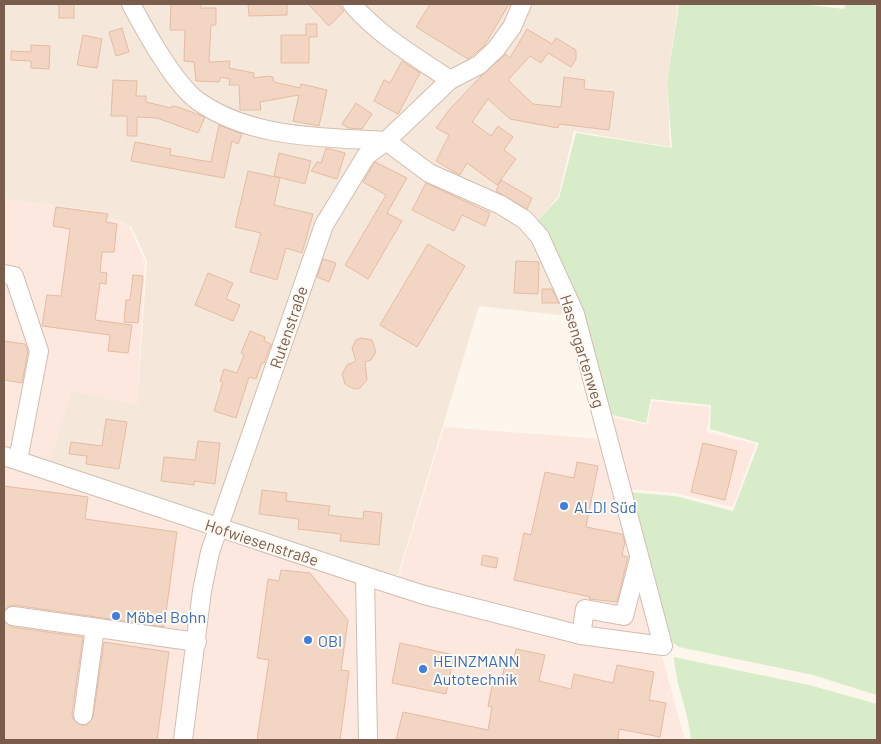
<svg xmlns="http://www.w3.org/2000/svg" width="881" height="744" viewBox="0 0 881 744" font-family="Barlow,sans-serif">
<rect width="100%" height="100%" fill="#fdf6ec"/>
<path fill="#f5e8da" d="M4,4H678L667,83L670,147L574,131L558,197L529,230L572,315H560L479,306L398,575L387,574L48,465L72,390L137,405L147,261L131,226L91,210L4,199Z"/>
<path fill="#fde8e0" d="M4,199L91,210L129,226L145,261L137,405L72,391L48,465L398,578L444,427L615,440L609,416L647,425L652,401L710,407L707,432L756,444L733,507L675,493L616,488L685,740H4Z"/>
<g fill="#d8ecc9">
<path d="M679,4H802L844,9L846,4H877V695L813,675L679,647L667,638L628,492L675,496L733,511L759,443L710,429L711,405L651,399L646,423L608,414L534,224L559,198L576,133L672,148L667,83Z"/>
<path d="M674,657L809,685L877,704V740H691C689,712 675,685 674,657Z"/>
</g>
<g fill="#f3d5c3" stroke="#e6bba3">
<rect x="59" y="4" width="15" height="14"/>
<path d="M171,4H201V8H216V25H211L209,62L230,61L229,68L254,73V78L268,76L273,77L274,82L300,88L301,84L327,90L319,126L293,121L299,95L260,102L261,110H240L239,85H229L230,79L221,77L219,82L196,81L194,62L184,61L185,30H170Z"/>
<path d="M248,4H287V15L249,16Z"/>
<path d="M308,4H338L344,11L329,26Z"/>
<path d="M430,4H509L484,46L468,59L416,27Z"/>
<path d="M306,24H317V37H309V63H281V35H306Z"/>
<path d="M122,28L129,52L116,56L109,32Z"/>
<path d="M527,29L552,44L556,38L576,50V59L571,67L548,53L541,63L530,56L508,80L533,104L561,107L564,77L585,80L584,89L614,92L609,130L559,124L558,128L510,119L488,99L472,122L491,136L498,126L513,137L504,150L516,159L497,185L467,163L460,175L456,173L436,161L449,135L436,128L449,110L482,75L506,54L510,58Z"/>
<path d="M83,35L102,39L97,68L77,65Z"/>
<path d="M31,45L50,46L49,69L31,68V61L11,60V51L31,52Z"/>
<path d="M402,61L420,73L398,114L374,101L384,80L390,83Z"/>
<path d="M113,80L137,81L136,96H146V102L171,108L172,106L178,107L205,117L198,133L157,118L137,117V136H127V116H111Z"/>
<path d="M356,103L372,114L362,129L348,128L342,124Z"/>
<path d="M219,125L242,134L238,144L232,141L224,178L131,161L135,142L171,149L170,155L211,162Z"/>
<path d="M326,148L345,153L337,179L311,171L317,162L321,163Z"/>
<path d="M279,153L311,161L305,184L274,176Z"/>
<path d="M375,162L407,178L387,213L402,221L368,279L345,265L386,195L363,182Z"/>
<path d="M248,171L280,178L274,205L313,214L302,253L286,248L277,280L250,272L261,233L235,227Z"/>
<path d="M501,180L532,198L527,209L496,191Z"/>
<path d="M426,183L490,213L485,226L462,215L454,231L412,210Z"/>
<path d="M56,207L108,214L106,222L117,224L114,252H102L100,272L107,273L106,284L100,283L95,320L132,325L128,353L108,351L110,335L42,326L47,295L61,296L70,229L53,226Z"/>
<path d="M428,244L465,266L417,347L380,325Z"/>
<path d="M323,259L336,263L329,282L317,277Z"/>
<path d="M516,261L539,262L538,294L514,293Z"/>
<path d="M208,273L233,283L226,299L240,305L233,321L195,305Z"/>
<path d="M133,275L143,276L138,323L124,322L126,300H130Z"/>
<path d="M542,289H552L559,303H542Z"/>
<path d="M250,331L265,337L264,341L271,344L264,363L262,362L256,379L249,377L236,418L214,411L223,382L220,381L224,369L237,373L244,355L241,353Z"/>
<path d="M361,338L372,340L376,352L371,360L365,362L367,380L360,388L354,389L345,384L342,374L347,365L356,361L352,348L356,340Z"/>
<path d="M4,341L25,344L28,351L22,383L4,380Z"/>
<path d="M106,419L127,422L119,469L86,464L87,456L69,454L71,442L102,446Z"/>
<path d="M198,441L220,443L215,484L194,481V485L161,481L164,457L195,460Z"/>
<path d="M703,443L737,451L725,500L691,492Z"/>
<path d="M577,462L598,466L586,527L622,534L625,542L622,555L628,557L617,602L589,599L590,597L514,580L524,533L531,535L545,472L574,478Z"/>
<path d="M4,486L88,497L85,519L177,532L164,627L14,605L9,606L4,611Z"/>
<path d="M262,490L287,493L286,501L330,506L328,515L363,519L364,511L382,513L379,545L340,541L341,534L298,529L299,519L259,514Z"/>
<path d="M483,555L498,558L496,568L481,565Z"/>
<path d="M281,570L310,573L348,620L341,670L349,671L340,740H257L269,660L257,658L268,579L279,581Z"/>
<path d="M4,621L12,627L83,637L72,714L73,719L81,725H87L93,717L104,642L169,652L157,740H4Z"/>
<path d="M400,643L454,655L446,694L392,683Z"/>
<path d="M516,649L545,655L539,681L571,689L574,674L613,683L617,665L654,672L649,700L666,703L660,737L619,729L618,740H396L403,712L488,730L492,707L488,706L493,681L501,682L505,665L512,667Z"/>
</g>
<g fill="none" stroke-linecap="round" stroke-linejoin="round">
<g stroke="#d1beb0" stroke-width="20">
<g id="minor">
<path d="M131,4C145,30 174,84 198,101C251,139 324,137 386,141"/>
<path d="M352,4C378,35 416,57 450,80"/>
<path d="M4,274L14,276L39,351L18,460"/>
<path d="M4,456L365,576L368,740"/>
<path d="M365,576L424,595L581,635L663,646L575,314L540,237L525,220L501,205L429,173L386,141"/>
<path d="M13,616L197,642"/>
<path d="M581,635L585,609L624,616L639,559"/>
<path d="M83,715L95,628"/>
<path d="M183,740L202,591L210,552L324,225L366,156L386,141L450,80L479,65L496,49L512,27L522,4"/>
</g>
</g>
<use href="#minor" stroke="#fff" stroke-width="18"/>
</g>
<g fill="#3f7fe0" stroke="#fffaf3" stroke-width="2">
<circle cx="564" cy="506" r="5"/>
<circle cx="116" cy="616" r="5"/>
<circle cx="308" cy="640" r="5"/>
<circle cx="423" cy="669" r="5"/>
</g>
<g text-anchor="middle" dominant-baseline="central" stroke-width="4" stroke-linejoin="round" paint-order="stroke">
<g font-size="16" fill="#7a5c4d" stroke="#fffaf3">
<text transform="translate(288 327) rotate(-71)">Rutenstraße</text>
<text transform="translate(583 351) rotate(73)">Hasengartenweg</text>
<text transform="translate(262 542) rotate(18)">Hofwiesenstraße</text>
</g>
<g font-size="16" fill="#366cbe" stroke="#fffaf3" text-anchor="start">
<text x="574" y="506">ALDI Süd</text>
<text x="126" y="616">Möbel Bohn</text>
<text x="318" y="640">OBI</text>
<text x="433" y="660">HEINZMANN<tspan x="433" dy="18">Autotechnik</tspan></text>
</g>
</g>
<rect width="881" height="744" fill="none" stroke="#7a5c4d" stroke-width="10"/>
</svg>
